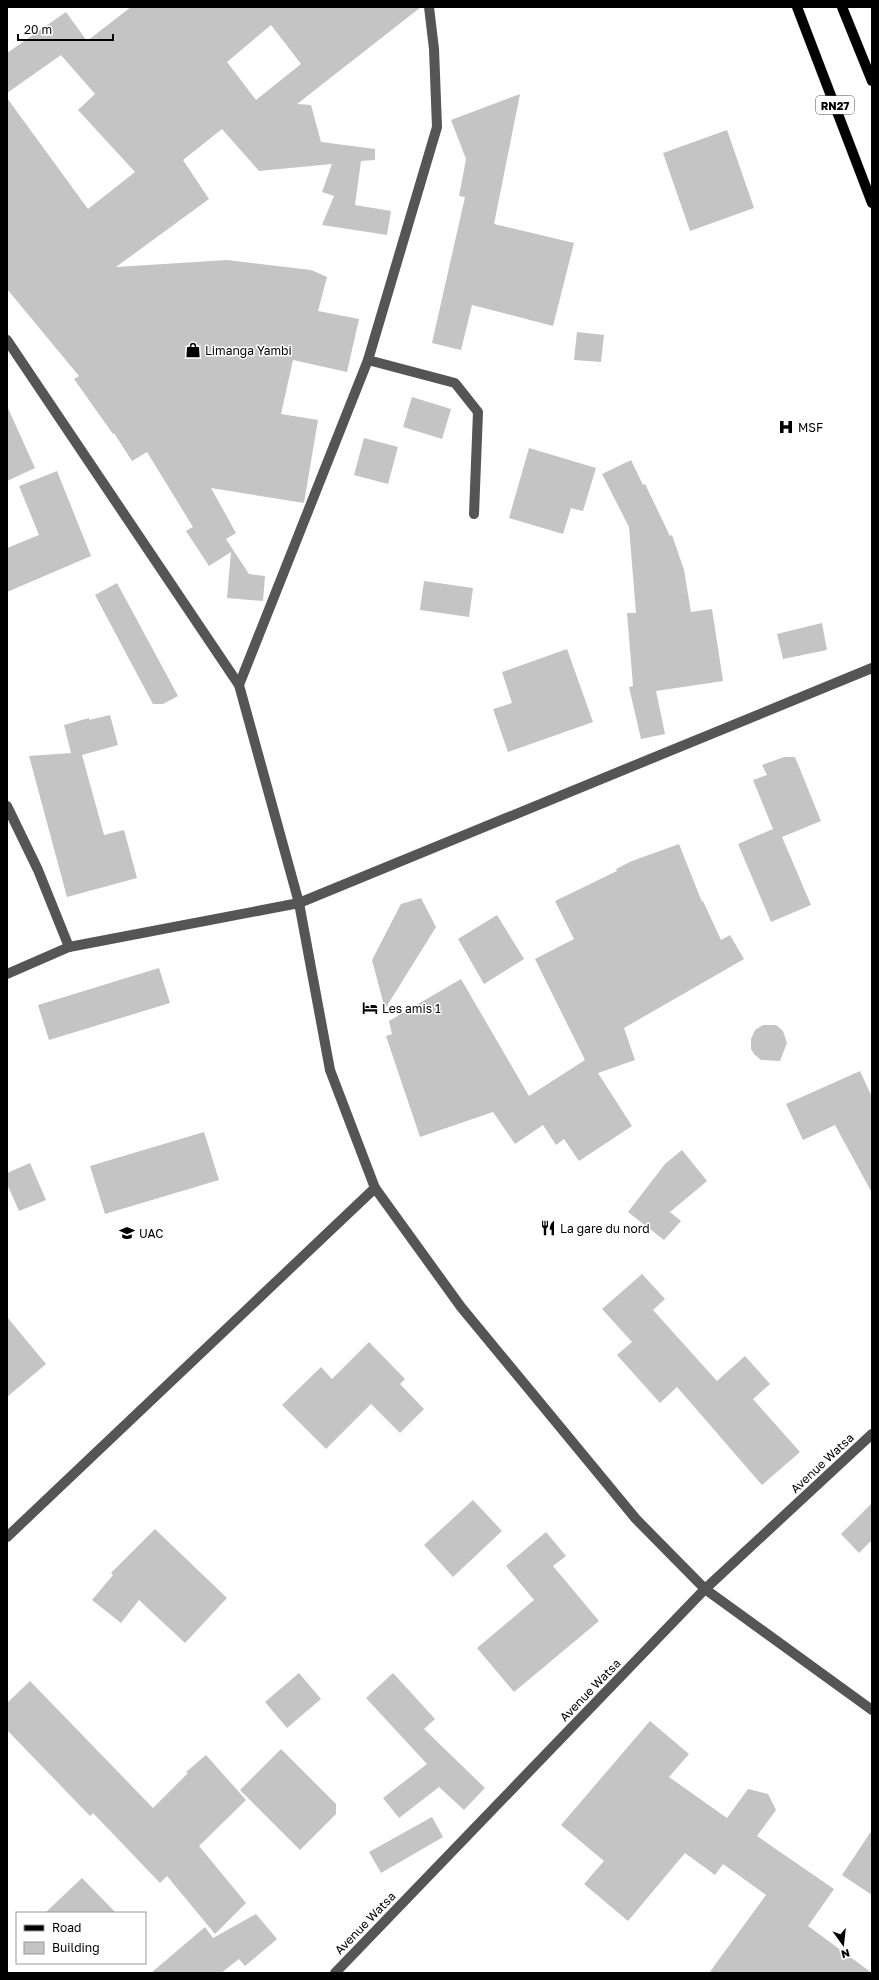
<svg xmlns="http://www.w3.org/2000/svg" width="879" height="1980" viewBox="0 0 879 1980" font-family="'Golos Text',sans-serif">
<rect width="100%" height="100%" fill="#fff"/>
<g fill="#c4c4c4" fill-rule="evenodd">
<path d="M131,7H421L297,104L311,105L321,142L375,149V160L361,161L355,205L391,211L387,235L322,225L334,196L322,192L332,164L259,171L222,129L183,160L209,199L116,267L227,260L311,270L327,277L318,311L359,319L347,372L293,360L281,414L318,420L304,503L211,488L236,533L226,539L249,574L265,576L263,601L227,598L231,552L209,566L186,531L193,527L147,452L132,461L114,433L113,434L74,379L79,376L7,289V98L88,209L135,172L78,110L95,94L61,55L7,93V53L66,12L87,41ZM271,25L301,64L256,100L227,62Z"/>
<path d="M520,94L494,224L574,243L553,326L472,305L461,350L432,343L465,197L459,196L466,159L451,120Z"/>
<path d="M727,130L754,208L690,231L663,153Z"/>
<path d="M577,332L604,335L601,362L574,360Z"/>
<path d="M412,397L451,409L442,439L403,427Z"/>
<path d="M7,406L35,468L7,481Z"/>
<path d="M364,438L398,447L388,484L354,475Z"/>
<path d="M529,448L596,468L583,511L571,508L563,534L509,518Z"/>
<path d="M631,460L643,485L645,484L670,536L672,535L684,570L691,612L712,609L723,681L656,691L665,734L641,739L629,687L633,686L627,613H636L629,527L602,474Z"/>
<path d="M57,471L91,556L7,592V548L39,535L19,486Z"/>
<path d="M424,581L473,588L469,617L420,610Z"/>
<path d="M117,583L178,696L163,704H153L95,595Z"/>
<path d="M822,623L827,650L783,659L777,634Z"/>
<path d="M567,649L593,722L508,752L493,709L512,703L502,672Z"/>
<path d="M110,715L118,745L82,755L104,835L124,830L137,878L67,897L29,756L71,753L64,725L89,718V720Z"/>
<path d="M784,757H795L821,821L782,837L811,905L771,922L738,844L773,829L753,780L767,775L762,765Z"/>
<path d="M679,844L702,902L703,901L721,940L730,935L744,959L624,1028L635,1060L598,1073L632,1126L579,1161L564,1139L556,1145L543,1125L515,1144L493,1112L420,1137L386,1036L392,1034L389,1021L461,979L529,1096L585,1060L535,959L574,939L555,901L617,871L616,869L632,861Z"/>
<path d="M421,898L436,927L385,1009L372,960L401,904Z"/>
<path d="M497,915L524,959L484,984L458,939Z"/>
<path d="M159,968L170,1003L49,1040L38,1005Z"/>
<path d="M763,1025H776L783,1031L787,1043L780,1061L761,1060L754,1054L751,1049V1039L755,1030Z"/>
<path d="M860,1071L872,1097V1193L835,1125L803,1140L786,1104Z"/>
<path d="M204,1132L219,1180L105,1214L90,1166Z"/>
<path d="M682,1150L707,1181L670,1212L681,1221L664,1240L628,1212L665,1164Z"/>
<path d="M30,1163L46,1200L19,1211L7,1184V1173Z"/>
<path d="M642,1274L665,1299L653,1310L717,1381L745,1356L770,1384L753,1399L800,1452L762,1485L677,1387L660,1403L617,1355L632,1342L602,1309Z"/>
<path d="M7,1317L46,1364L7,1397Z"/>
<path d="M369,1342L405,1379L400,1384L424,1409L400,1433L371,1404L326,1449L282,1405L321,1367L332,1379Z"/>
<path d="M473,1500L502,1531L453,1577L424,1545Z"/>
<path d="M872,1503V1540L859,1553L841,1534Z"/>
<path d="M155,1529L227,1598L185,1643L139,1600L121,1623L92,1600L113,1575L111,1573Z"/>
<path d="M546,1532L566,1556L553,1566L599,1621L514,1692L477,1648L534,1600L506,1566Z"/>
<path d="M299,1673L321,1699L287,1728L265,1702Z"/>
<path d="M393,1673L435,1719L424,1729L485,1788L464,1810L439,1787L399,1818L383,1798L427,1764L366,1698Z"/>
<path d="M30,1681L153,1808L188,1773L186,1772L206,1755L246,1800L199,1846L246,1903L215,1934L167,1876L160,1883L93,1813L90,1816L7,1730V1703Z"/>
<path d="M650,1721L689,1754L669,1777L727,1818L748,1789L768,1794L776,1810L757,1836L834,1889L808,1926L872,1973H709L766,1895L723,1864L715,1875L685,1853L628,1921L584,1884L604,1861L561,1825Z"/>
<path d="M281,1749L336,1804V1814L300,1850L240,1790Z"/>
<path d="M432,1817L443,1837L381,1873L369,1852Z"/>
<path d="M872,1830V1895L842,1875Z"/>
<path d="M82,1878L116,1913H45Z"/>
<path d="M256,1914L277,1939L245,1966L239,1959L221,1973H151L205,1927L213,1938Z"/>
</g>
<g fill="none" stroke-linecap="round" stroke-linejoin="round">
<g stroke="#dbdbdb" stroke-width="11">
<g id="major">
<path d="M797,7L872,203"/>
<path d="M842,7L872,81"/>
</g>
</g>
<g stroke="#555" stroke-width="10">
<path d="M7,340L239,685L299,903L330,1070L375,1188L461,1307L636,1519L705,1589L872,1710"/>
<path d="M368,360L455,383L478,412L474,514"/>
<path d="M239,685L368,360L437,127L434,49L429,7"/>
<path d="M7,806L38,870L69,947"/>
<path d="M7,974L69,947L299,903L872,668"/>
<path d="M7,1537L375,1188"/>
<path d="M335,1973L705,1589L872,1434"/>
</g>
<use href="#major" stroke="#000" stroke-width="10"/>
</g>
<defs>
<g id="shop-bare" transform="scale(1.2)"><path d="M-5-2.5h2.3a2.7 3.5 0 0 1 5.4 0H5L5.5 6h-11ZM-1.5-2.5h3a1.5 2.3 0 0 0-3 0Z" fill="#000" stroke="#fff" stroke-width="2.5" paint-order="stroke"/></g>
<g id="hospital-bare" transform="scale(1.2)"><path d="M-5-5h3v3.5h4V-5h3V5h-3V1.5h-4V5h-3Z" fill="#000" stroke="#fff" stroke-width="2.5" paint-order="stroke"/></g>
<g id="hotel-bare" transform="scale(1.2)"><path d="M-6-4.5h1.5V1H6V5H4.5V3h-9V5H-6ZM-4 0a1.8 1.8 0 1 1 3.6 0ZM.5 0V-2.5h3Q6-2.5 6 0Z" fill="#000" stroke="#fff" stroke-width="2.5" paint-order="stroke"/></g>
<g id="restaurant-bare" transform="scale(1.2)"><path d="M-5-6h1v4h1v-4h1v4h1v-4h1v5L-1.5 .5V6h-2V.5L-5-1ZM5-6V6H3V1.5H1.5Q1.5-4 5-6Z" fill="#000" stroke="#fff" stroke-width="2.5" paint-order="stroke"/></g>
<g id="university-bare" transform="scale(1.2)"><path d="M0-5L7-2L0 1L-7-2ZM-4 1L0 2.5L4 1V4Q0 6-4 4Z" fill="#000" stroke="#fff" stroke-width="2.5" paint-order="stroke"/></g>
</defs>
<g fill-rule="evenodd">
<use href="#shop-bare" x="193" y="350"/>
<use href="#hospital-bare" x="786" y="427"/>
<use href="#hotel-bare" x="370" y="1008"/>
<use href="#restaurant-bare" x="548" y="1228"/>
<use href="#university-bare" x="127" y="1233"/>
</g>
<g text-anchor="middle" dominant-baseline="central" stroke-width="3" stroke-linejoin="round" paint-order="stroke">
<rect fill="#fff" stroke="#4c4c4c" stroke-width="1" x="816" y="96" width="38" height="18" rx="3"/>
<g font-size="11" font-weight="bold" fill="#000">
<text x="835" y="105">RN27</text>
</g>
<g font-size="12" fill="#000" stroke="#fff" text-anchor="start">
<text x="205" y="350">Limanga Yambi</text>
<text x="798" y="427">MSF</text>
<text x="382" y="1008">Les amis 1</text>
<text x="560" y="1228">La gare du nord</text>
<text x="139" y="1233">UAC</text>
</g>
<g font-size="12" fill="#000" stroke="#fff">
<text transform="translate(822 1463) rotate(-43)">Avenue Watsa</text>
<text transform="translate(590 1690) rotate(-46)">Avenue Watsa</text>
<text transform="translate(365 1923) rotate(-46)">Avenue Watsa</text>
</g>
</g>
<rect width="879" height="1980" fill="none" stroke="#000000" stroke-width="16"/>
<rect x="16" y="1912" width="130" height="52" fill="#ffffff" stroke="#999999"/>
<rect x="24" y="1925" width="20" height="6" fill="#000000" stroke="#999999"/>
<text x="52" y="1932" font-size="12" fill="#000000">Road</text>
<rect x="24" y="1942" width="20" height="12" fill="#c4c4c4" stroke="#999999"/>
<text x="52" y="1952" font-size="12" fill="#000000">Building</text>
<g transform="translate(843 1944) rotate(165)" stroke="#ffffff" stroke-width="3" paint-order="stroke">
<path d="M0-3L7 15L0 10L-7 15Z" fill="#000000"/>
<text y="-6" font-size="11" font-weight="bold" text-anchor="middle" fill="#000000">N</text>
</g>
<path d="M18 34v6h95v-6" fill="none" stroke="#000000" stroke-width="2"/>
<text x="24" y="34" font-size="12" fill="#000000" stroke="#ffffff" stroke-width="3" paint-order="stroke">20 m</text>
</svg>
